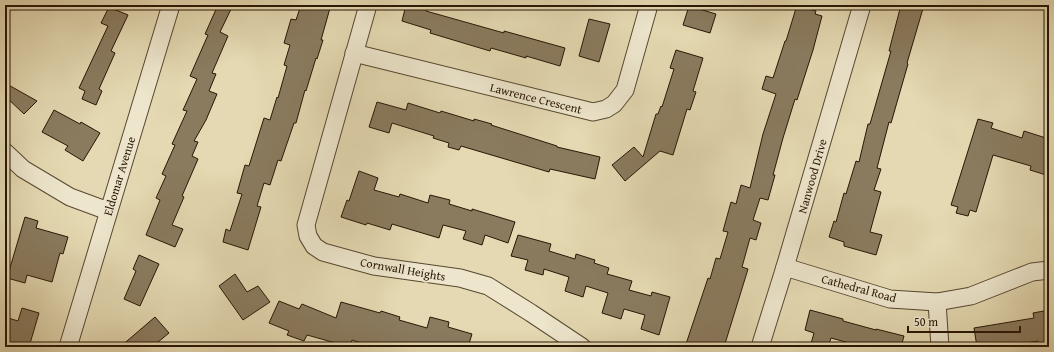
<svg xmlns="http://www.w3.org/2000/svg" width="1054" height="352" viewBox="0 0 1054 352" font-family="'Gentium Book Plus',serif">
<rect width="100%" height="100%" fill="#e4d9b2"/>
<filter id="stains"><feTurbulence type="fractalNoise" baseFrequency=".005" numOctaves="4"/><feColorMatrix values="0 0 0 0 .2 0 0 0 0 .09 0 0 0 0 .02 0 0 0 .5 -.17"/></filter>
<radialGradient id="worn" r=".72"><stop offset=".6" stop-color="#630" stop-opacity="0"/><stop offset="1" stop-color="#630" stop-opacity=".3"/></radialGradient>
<g fill="#8a7b5f" stroke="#291605">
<path d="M218,5H233L220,32L228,36L212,73L216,74L209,91L217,94L206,120L194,141L198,142L192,156L198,159L182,196L184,197L172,225L183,229L175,247L146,235L160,200L156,198L166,176L162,174L175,145L172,144L187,111L183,110L197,79L190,76L208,35L205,34Z"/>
<path d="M301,5H320L330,8L321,40H323L317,59L316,58L306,91L305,90L296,123H294L281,161L278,160L270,185L264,183L257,206L261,207L248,250L223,242L226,229L230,231L242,194L237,193L245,165L249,166L264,118L270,120L277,97L278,98L287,66L284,65L290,45L284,43L291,19L296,20Z"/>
<path d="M406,5H428L426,11L504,33V31L565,48L560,66L526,56V58L491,48L490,51L430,33L431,30L402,21Z"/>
<path d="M797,5L816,11L815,14L822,16L813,50L797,100L795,99L783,138L773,175H775L768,200L760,198L753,220L761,223L756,240L750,238L742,267L748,269L724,347H685L708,278L710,279L716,258L720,259L728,232L723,231L731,202L736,204L741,185L750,188L763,134L776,94L762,89L766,76L773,78L785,41H786Z"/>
<path d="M901,5H924L907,63L908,64L891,123L889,122L877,168L881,169L874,190L881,192L870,232L882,235L876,255L844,246V242L829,237L834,221L836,222L844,193L846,194L856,161L859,162L868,124H870L891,51H889Z"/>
<path d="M689,6L716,14L710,33L683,25Z"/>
<path d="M109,7L128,15L111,51L115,53L99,89L102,91L96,105L82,99L85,91L79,88L108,26L101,23Z"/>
<path d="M589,19L610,24L599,62L579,56Z"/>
<path d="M676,50L703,58L693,91L696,92L690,110L687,109L673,155L660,151L625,181L612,165L634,147L643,157L656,114H658L661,106L662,107L674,69L670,68Z"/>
<path d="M5,83L37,101L24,114L5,96Z"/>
<path d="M377,102L406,110L408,103L440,113L441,111L474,121V119L492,124L491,125L557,146V147L600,157L595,179L550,169L549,172L461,146L459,150L448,147L449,143L433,138L434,136L392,123L389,133L369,127Z"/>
<path d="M54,110L80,124L81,122L100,133L83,161L65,150L68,146L42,132Z"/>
<path d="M978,119L993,123L991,128L1022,138L1024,131L1049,139V164L1046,175L1030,170L1031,166L993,155L976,212L970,210L968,216L956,213L958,207L951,205Z"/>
<path d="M359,171L378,178L374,190L399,197L400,194L428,203L430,195L450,200L449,204L472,211V209L515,222L508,243L485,235L482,245L463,239L466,231L443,225L439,238L392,224L390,230L367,223L366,225L341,217L347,200L349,201Z"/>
<path d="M25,217L38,221L36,228L68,237L63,254L60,253L52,282L27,275L25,283L7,278Z"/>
<path d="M518,235L551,244L549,251L575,259L576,254L595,260L594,263L609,268L607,274L632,281L629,290L651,296L652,292L670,297L659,335L641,329L645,315L624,309L621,319L602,313L608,293L586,286L583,297L565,291L569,277L544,269L543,275L525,270L528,260L511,256Z"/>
<path d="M139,255L159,264L140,306L124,299L136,271L133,269Z"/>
<path d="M235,274L247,292L258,286L270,302L243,320L219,286Z"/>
<path d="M279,301L299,309L302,304L336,318L341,302L380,313L381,311L400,317L399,320L427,328L430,317L449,322L448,327L472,334L468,347H374L352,340L350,347L307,335L304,341L287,335L289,331L269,323Z"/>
<path d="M22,308L39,313L29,347H5V317L18,321Z"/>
<path d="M810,310L843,319V321L876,330V329L904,336L901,347H864L831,338L828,347H810L814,333L805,330Z"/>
<path d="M1049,310V343L1039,345L1038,341L1002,347H977L974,328L1034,318L1033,313Z"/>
<path d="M155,317L169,333L152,347H120Z"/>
</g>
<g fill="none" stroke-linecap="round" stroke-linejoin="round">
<g stroke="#584730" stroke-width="19">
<g id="minor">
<path d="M368,5L306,225L308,236L314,246L323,252L374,266L460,278L488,286L531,313L582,347"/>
<path d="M354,53L593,112L606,109L614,104L625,90L649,5"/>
<path d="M5,152L23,169L70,197L108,211"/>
<path d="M785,267L890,299L937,302L971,296L1032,272L1049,270"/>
<path d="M937,302L940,347"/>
<path d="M68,347L171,5"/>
<path d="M760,347L785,267L862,5"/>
</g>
</g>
<use href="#minor" stroke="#ede6cd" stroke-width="17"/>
</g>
<g text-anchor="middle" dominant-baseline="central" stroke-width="4" stroke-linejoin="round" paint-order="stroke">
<g font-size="12" fill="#291605" stroke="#ede6cd">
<text transform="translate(536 98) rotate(14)">Lawrence Crescent</text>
<text transform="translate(119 176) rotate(-73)">Eldomar Avenue</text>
<text transform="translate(812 176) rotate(-74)">Nanwood Drive</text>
<text transform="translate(403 269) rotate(10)">Cornwall Heights</text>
<text transform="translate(859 288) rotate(15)">Cathedral Road</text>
</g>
</g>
<rect width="1054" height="352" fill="none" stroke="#e4d9b2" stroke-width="20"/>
<rect x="6" y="6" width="1042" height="340" fill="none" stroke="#291605" stroke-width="2"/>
<rect x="10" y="10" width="1034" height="332" fill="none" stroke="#291605"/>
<path d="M908 326v6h112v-6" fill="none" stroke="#291605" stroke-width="2"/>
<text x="914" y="326" font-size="12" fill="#291605" stroke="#ede6cd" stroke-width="3" paint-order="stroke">50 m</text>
<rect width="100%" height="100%" filter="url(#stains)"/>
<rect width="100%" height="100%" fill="url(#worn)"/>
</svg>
